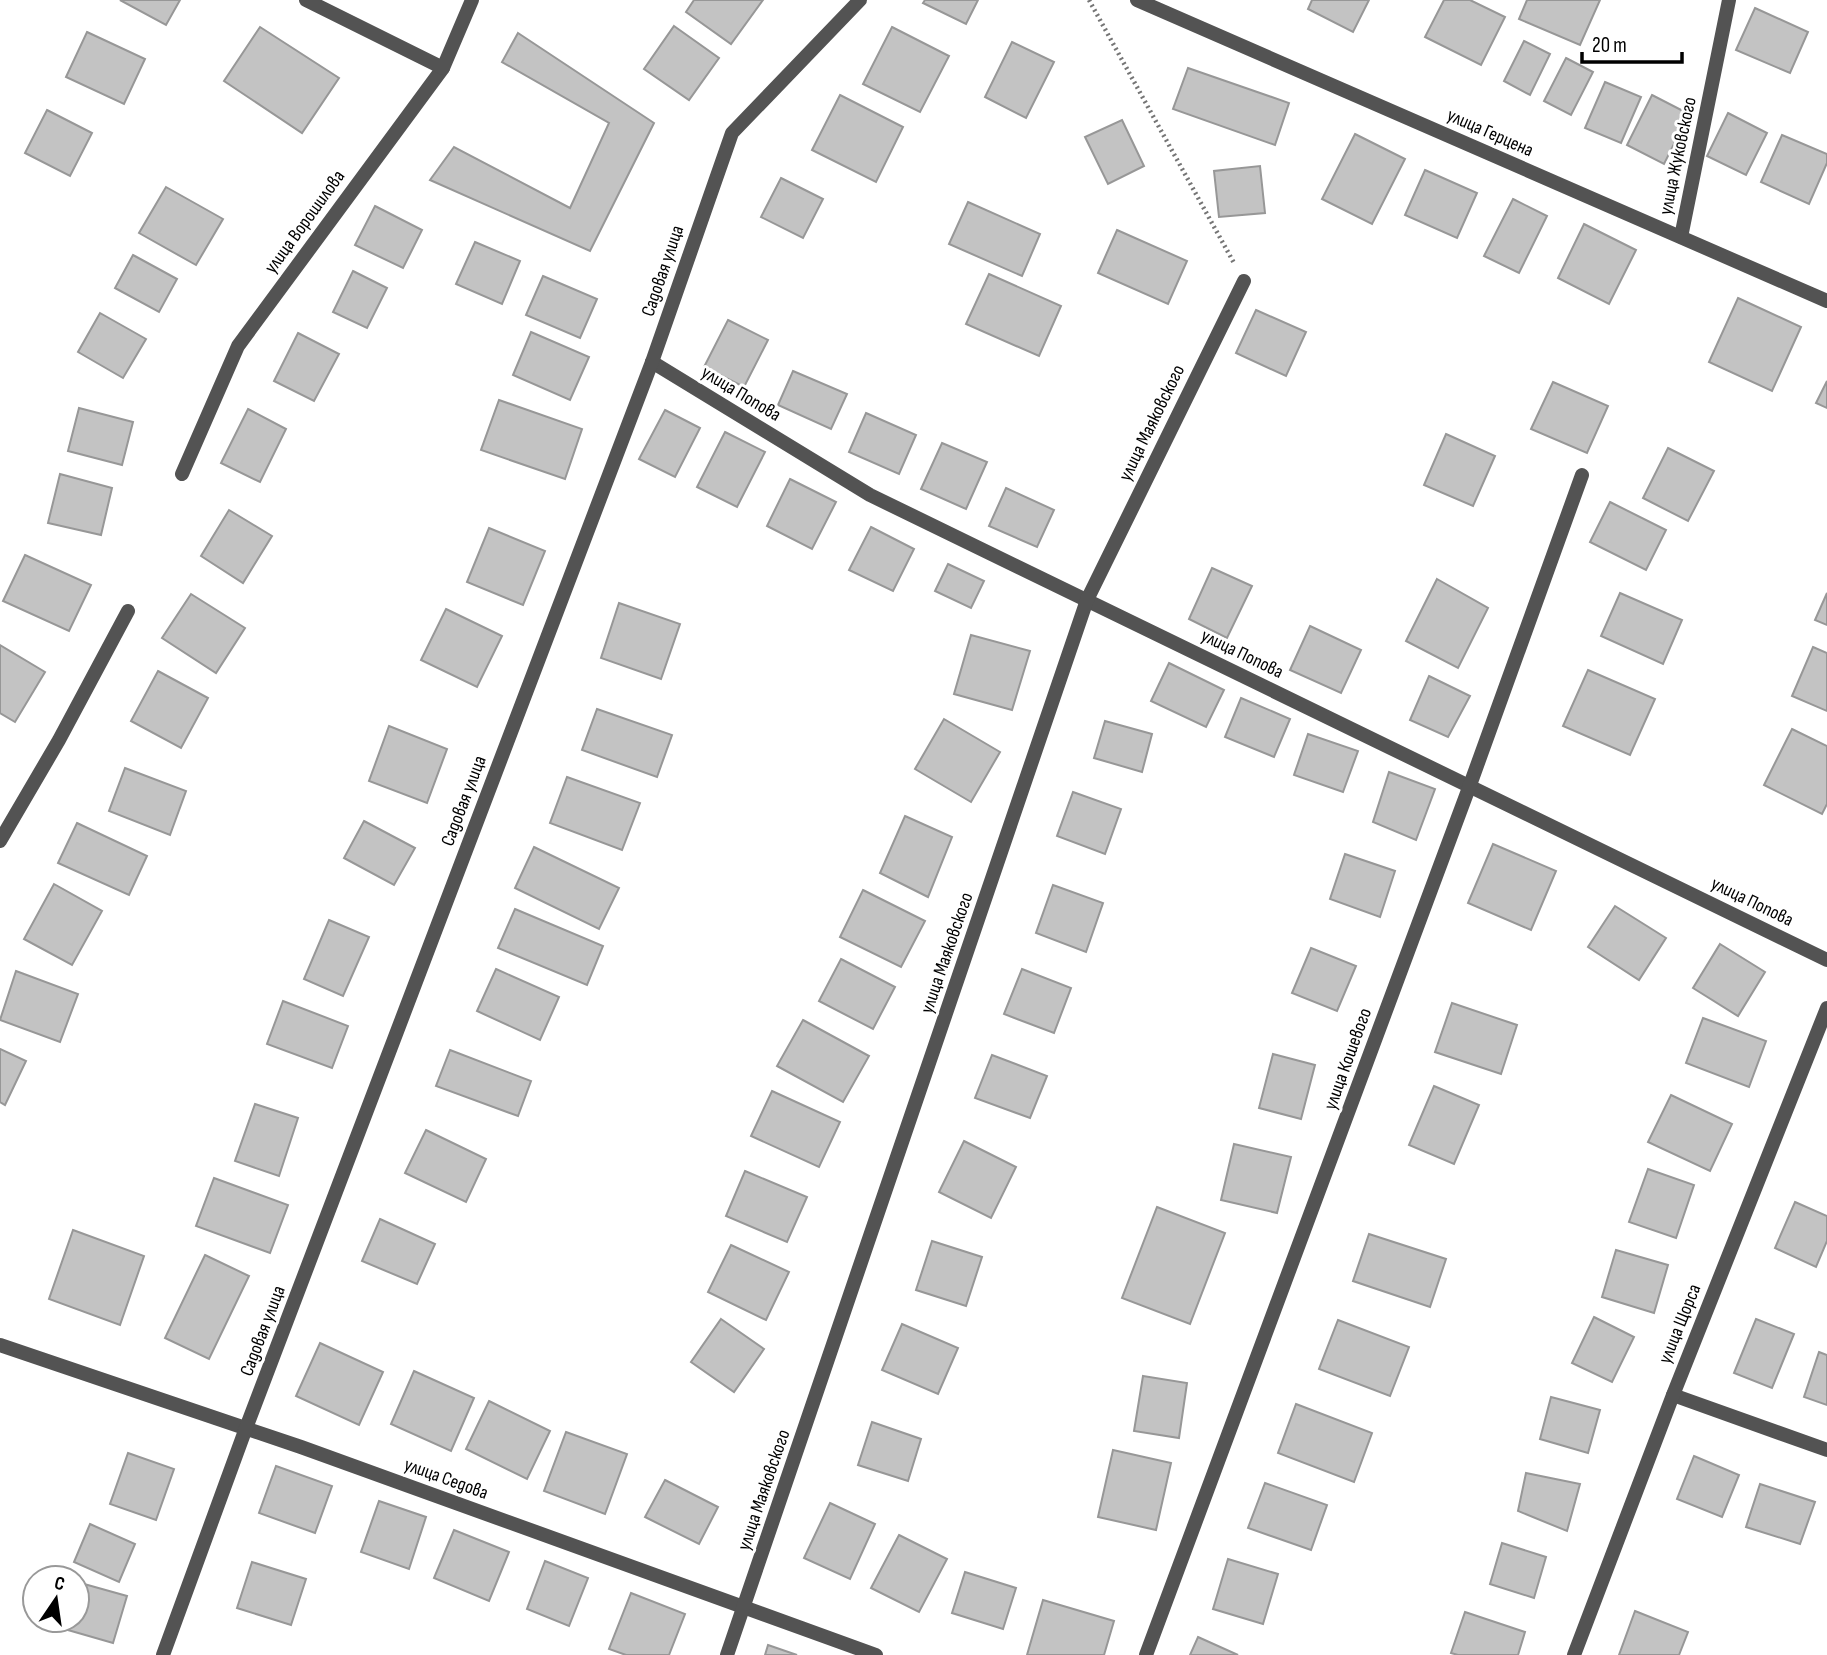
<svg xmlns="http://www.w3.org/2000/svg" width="1827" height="1655" viewBox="0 0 1827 1655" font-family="'Sofia Sans Condensed',sans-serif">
<rect width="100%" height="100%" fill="#fff"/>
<g fill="#c3c3c3" stroke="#979797" stroke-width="2">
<path d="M120,0H180L166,25Z"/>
<path d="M694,0H763L731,44L686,12Z"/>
<path d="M925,0H978L966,24L923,3Z"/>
<path d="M1312,0H1369L1353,32L1308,9Z"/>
<path d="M1444,0H1470L1505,17L1481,65L1425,37Z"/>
<path d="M1527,0H1600L1580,45L1519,19Z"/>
<path d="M1755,8L1808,32L1790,73L1736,50Z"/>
<path d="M674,26L719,58L689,100L644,69Z"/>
<path d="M260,27L339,78L302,133L224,81Z"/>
<path d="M892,27L949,56L920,112L863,84Z"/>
<path d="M87,32L145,59L124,104L66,77Z"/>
<path d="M518,33L654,123L590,251L430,180L454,147L570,208L609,123L502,62Z"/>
<path d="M1524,41L1550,54L1530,95L1504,81Z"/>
<path d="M1012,42L1054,62L1026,118L985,97Z"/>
<path d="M1566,58L1593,72L1571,115L1544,101Z"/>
<path d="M1188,68L1289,103L1275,145L1173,109Z"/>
<path d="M1605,82L1641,97L1621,143L1585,128Z"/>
<path d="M840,95L903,127L876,182L812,150Z"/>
<path d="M1652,95L1689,114L1664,164L1627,145Z"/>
<path d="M47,110L92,133L70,176L25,153Z"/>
<path d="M1728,113L1767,133L1746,175L1707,156Z"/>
<path d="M1122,120L1144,166L1108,184L1085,137Z"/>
<path d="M1355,134L1405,159L1372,224L1322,199Z"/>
<path d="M1782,135L1827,154V163L1809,204L1761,182Z"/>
<path d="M1260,166L1265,213L1219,217L1214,171Z"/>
<path d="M1425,170L1477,193L1457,238L1405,215Z"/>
<path d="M781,178L823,199L803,238L761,217Z"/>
<path d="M166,187L223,219L196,265L139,233Z"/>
<path d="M1513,199L1547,216L1519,273L1484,256Z"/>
<path d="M968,202L1040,234L1022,276L949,244Z"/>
<path d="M375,206L422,230L403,268L355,245Z"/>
<path d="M1584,224L1636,250L1609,304L1558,278Z"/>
<path d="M1117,230L1187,261L1168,304L1098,273Z"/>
<path d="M475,242L520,261L502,304L456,284Z"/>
<path d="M133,255L177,279L159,312L115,288Z"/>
<path d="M353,271L387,288L367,328L333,312Z"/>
<path d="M989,274L1061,306L1039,356L966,324Z"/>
<path d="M543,276L597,299L580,338L526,315Z"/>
<path d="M1738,298L1801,327L1772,391L1709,362Z"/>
<path d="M1256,310L1306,332L1286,376L1236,353Z"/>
<path d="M100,313L146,339L123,378L78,352Z"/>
<path d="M728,320L768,340L744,387L704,367Z"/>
<path d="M531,332L589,357L570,400L513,375Z"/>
<path d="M298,333L339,354L314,401L274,381Z"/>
<path d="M793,371L847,394L831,429L778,405Z"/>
<path d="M1827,381V408L1816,403Z"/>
<path d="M1553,382L1608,406L1587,453L1531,429Z"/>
<path d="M499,400L582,429L565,479L481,450Z"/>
<path d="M79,408L133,422L122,465L68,451Z"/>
<path d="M248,409L286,429L260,482L221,463Z"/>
<path d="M665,410L700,428L675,477L639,459Z"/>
<path d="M866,413L916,435L899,474L849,452Z"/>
<path d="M725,432L765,452L737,507L697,487Z"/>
<path d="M1446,434L1495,456L1473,506L1424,485Z"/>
<path d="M942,443L987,462L966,509L921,489Z"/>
<path d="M1668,448L1714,471L1688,521L1643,498Z"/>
<path d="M60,474L112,488L101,535L48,523Z"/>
<path d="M790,479L836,502L812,549L767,526Z"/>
<path d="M1006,488L1054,510L1037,547L989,526Z"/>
<path d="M1610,502L1666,530L1646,570L1590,542Z"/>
<path d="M229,510L272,536L243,583L201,556Z"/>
<path d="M871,527L914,549L893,591L849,570Z"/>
<path d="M489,528L545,551L523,605L467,582Z"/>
<path d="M25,555L91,585L69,631L3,601Z"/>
<path d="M948,564L984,581L971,608L935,591Z"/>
<path d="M1212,568L1252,586L1227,638L1189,619Z"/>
<path d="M1437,579L1488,608L1458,668L1406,641Z"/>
<path d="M1620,593L1682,620L1663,664L1601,636Z"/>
<path d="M1827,593V625L1815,620Z"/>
<path d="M191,594L245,628L216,673L162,638Z"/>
<path d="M619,603L680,624L661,679L601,658Z"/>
<path d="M446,609L502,636L477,687L421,660Z"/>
<path d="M1310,626L1361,650L1341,693L1290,670Z"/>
<path d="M971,635L1030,651L1012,710L954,694Z"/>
<path d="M0,645L45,672L15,722L0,713Z"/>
<path d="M1813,647L1827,653V711L1792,696Z"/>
<path d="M1169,663L1224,690L1206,727L1151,701Z"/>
<path d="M1588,670L1655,699L1630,755L1563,726Z"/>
<path d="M158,671L208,698L181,748L131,721Z"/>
<path d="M1429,676L1470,696L1448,737L1410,720Z"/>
<path d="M1241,698L1290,719L1274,757L1225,737Z"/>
<path d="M597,709L672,735L657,777L582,750Z"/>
<path d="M944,719L1000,752L971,802L915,769Z"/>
<path d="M1105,721L1152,734L1142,772L1094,758Z"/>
<path d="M389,726L447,749L427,803L369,781Z"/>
<path d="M1792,729L1827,746V804L1822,814L1764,785Z"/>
<path d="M1308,734L1358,751L1343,792L1294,775Z"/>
<path d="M125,768L186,791L170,835L109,811Z"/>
<path d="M1389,772L1435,789L1416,840L1373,822Z"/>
<path d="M567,777L640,803L622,850L550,823Z"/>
<path d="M1073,792L1121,809L1105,854L1057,836Z"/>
<path d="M905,816L952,837L928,897L880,873Z"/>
<path d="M364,821L415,848L394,885L344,858Z"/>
<path d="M77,823L147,856L129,895L58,863Z"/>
<path d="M1493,844L1556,871L1531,930L1468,903Z"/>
<path d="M534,847L619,888L599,929L515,888Z"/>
<path d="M1345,854L1395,871L1380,917L1330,899Z"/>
<path d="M54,884L102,911L72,965L24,939Z"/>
<path d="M1053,885L1103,903L1086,952L1036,933Z"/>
<path d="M863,890L925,921L901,967L840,937Z"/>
<path d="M1615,906L1666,938L1639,980L1588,947Z"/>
<path d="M515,909L603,946L587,985L498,948Z"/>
<path d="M329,920L369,937L343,996L304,979Z"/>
<path d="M1720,944L1765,972L1738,1016L1693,988Z"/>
<path d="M1311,948L1356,966L1337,1011L1292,993Z"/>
<path d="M841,959L895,987L873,1029L819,1001Z"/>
<path d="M496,969L559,997L540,1040L477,1011Z"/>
<path d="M1022,969L1071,988L1054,1033L1004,1014Z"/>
<path d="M16,971L78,994L60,1042L0,1020Z"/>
<path d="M283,1001L348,1026L332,1068L267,1044Z"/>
<path d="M1452,1003L1517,1025L1501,1074L1435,1052Z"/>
<path d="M1703,1018L1766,1041L1749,1087L1686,1063Z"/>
<path d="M803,1020L869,1056L843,1102L777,1066Z"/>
<path d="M0,1049L26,1061L5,1105L0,1102Z"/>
<path d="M450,1050L531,1081L518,1116L436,1086Z"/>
<path d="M1273,1054L1315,1065L1301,1119L1259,1108Z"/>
<path d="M992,1055L1047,1076L1030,1118L975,1098Z"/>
<path d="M1434,1086L1479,1105L1454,1164L1409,1145Z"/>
<path d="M772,1091L840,1122L819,1167L751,1136Z"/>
<path d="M1671,1095L1732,1124L1710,1171L1648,1142Z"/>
<path d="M255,1104L298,1118L279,1176L235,1161Z"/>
<path d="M426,1130L486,1159L466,1202L405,1173Z"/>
<path d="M964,1141L1016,1167L991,1218L939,1192Z"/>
<path d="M1234,1144L1291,1157L1277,1213L1221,1200Z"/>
<path d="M1648,1169L1694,1185L1676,1238L1629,1222Z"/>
<path d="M745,1171L807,1197L787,1242L726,1216Z"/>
<path d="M214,1178L288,1205L270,1253L196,1226Z"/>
<path d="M1795,1202L1827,1216V1241L1816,1267L1775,1248Z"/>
<path d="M1157,1207L1225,1233L1190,1324L1122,1298Z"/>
<path d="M380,1219L435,1244L417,1284L362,1261Z"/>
<path d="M73,1230L144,1256L120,1325L49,1299Z"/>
<path d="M1369,1234L1446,1259L1430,1307L1353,1281Z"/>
<path d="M932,1241L982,1257L966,1306L916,1290Z"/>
<path d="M731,1245L789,1272L766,1320L708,1292Z"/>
<path d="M1616,1250L1668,1265L1654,1313L1602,1297Z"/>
<path d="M205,1255L249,1276L209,1359L165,1338Z"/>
<path d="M1594,1317L1634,1337L1612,1382L1572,1363Z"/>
<path d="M721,1319L764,1349L734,1392L691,1362Z"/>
<path d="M1756,1319L1794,1334L1772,1388L1734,1373Z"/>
<path d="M1338,1320L1409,1347L1390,1396L1319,1369Z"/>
<path d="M902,1324L958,1348L938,1394L882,1370Z"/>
<path d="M320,1343L383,1372L359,1425L296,1396Z"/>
<path d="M1819,1352L1827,1355V1405L1804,1397Z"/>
<path d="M414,1371L474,1398L451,1451L391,1424Z"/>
<path d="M1143,1376L1187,1383L1179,1438L1134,1431Z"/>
<path d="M1551,1397L1600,1410L1588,1453L1540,1439Z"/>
<path d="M489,1401L550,1431L527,1479L466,1449Z"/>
<path d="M1296,1404L1372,1433L1354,1482L1278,1453Z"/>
<path d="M872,1422L921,1439L908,1481L858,1465Z"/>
<path d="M566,1432L627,1454L605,1514L544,1491Z"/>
<path d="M1113,1450L1171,1463L1156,1530L1098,1517Z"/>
<path d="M128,1453L174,1469L156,1520L110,1504Z"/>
<path d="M1694,1456L1739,1475L1722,1517L1677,1499Z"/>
<path d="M276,1466L332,1486L315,1533L259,1513Z"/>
<path d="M1526,1473L1580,1484L1567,1531L1518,1511Z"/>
<path d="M665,1480L718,1507L699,1544L645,1517Z"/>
<path d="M1265,1483L1327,1505L1311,1550L1248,1528Z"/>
<path d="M1760,1484L1815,1502L1800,1544L1746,1527Z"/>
<path d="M379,1501L426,1517L409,1569L361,1552Z"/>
<path d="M830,1503L875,1524L850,1579L804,1558Z"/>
<path d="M90,1524L135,1544L119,1582L74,1562Z"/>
<path d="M454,1530L509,1552L489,1601L434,1578Z"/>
<path d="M899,1535L947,1559L919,1612L871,1588Z"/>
<path d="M1502,1543L1546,1557L1534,1598L1490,1584Z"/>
<path d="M1228,1559L1278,1574L1263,1624L1213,1609Z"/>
<path d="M545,1561L588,1578L569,1626L527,1609Z"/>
<path d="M252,1562L306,1579L291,1625L237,1608Z"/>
<path d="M965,1572L1016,1588L1003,1629L952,1613Z"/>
<path d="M77,1582L127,1596L113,1643L47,1624L48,1620H77Z"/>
<path d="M631,1593L685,1614L669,1655H626L609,1649Z"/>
<path d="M1043,1600L1114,1621L1104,1655H1027Z"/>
<path d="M1635,1611L1688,1632L1679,1655H1619Z"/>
<path d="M1465,1612L1525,1632L1518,1655H1458L1451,1653Z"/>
<path d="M1198,1637L1238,1655H1190Z"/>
<path d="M768,1645L797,1655H765Z"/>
</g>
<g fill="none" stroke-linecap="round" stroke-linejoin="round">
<path stroke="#757575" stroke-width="4.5" stroke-dasharray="2 3.5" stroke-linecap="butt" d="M1089,0L1234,263"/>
<g stroke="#535353" stroke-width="14">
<path d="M1681,237L1729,0"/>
<path d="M652,362L870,495L1827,960"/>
<path d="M182,474L238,346L443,68"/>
<path d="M0,841L59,740L128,611"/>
<path d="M0,1345L301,1447L876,1655"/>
<path d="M1673,1395L1827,1450"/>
<path d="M727,1655L1087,600L1244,281"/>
<path d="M1146,1655L1470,785L1582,475"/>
<path d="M1574,1655L1673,1395L1827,1008"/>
</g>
<g stroke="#535353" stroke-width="14">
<path d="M306,0L443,68L472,0"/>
<path d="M1137,0L1827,301"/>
<path d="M163,1655L246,1428L652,362L732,133L860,0"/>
</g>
</g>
<g text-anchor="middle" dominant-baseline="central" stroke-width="6" stroke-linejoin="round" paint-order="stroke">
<g font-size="19" fill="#000" stroke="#fff">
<text transform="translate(1490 133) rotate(24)">улица Герцена</text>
<text transform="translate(1678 156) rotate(-78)">улица Жуковского</text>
<text transform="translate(305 222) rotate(-54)">улица Ворошилова</text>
<text transform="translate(663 271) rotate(-71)">Садовая улица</text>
<text transform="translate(741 394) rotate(31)">улица Попова</text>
<text transform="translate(1152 423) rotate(-64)">улица Маяковского</text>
<text transform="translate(1242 654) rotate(26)">улица Попова</text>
<text transform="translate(464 801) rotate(-69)">Садовая улица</text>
<text transform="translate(1752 902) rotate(26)">улица Попова</text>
<text transform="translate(947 953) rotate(-71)">улица Маяковского</text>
<text transform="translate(1348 1059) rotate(-70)">улица Кошевого</text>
<text transform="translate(1680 1324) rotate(-68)">улица Щорса</text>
<text transform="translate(263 1331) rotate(-69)">Садовая улица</text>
<text transform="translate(446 1479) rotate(20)">улица Седова</text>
<text transform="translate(764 1490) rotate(-71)">улица Маяковского</text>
</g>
</g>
<g transform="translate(56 1599) rotate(13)"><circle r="33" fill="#ffffff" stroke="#999999" stroke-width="2"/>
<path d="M0-5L12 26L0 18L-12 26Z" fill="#000000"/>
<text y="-10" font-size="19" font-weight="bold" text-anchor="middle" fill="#000000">С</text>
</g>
<path d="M1582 52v10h100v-10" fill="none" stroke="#000000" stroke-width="3.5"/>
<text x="1592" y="52" font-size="21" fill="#000000" stroke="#ffffff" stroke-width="5" paint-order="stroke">20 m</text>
</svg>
